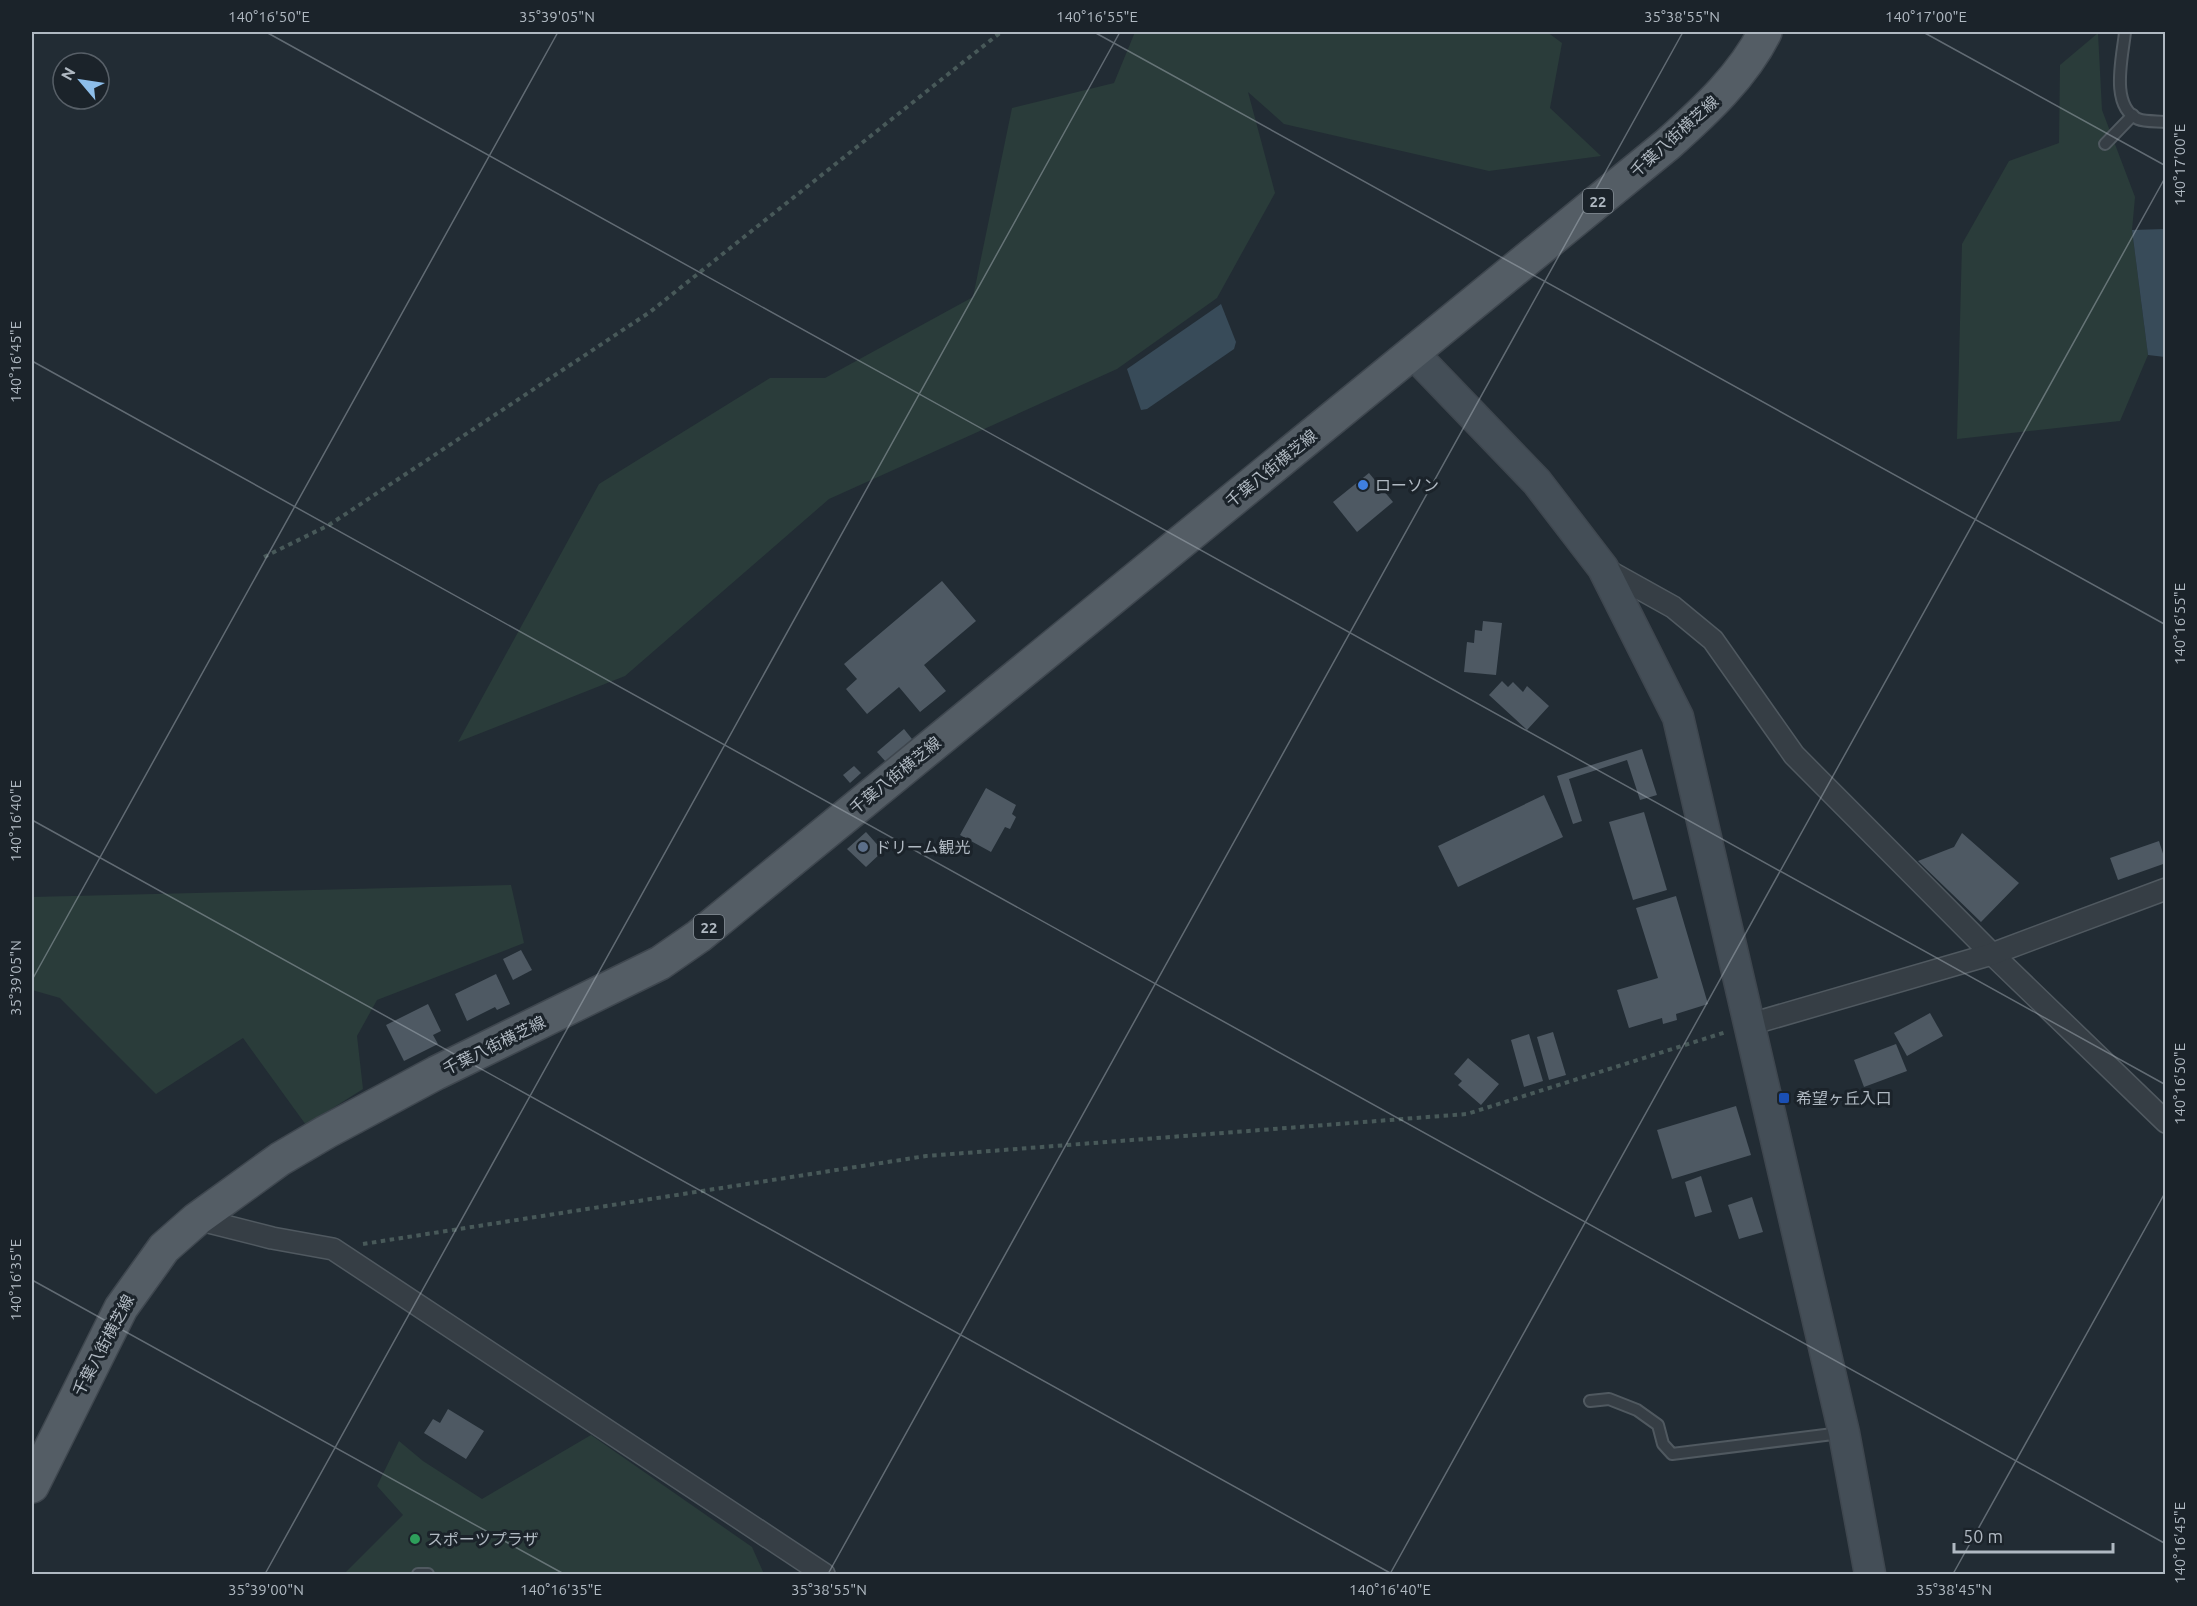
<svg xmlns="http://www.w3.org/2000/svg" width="2197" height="1606" viewBox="0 0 2197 1606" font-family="Ubuntu,'Noto Sans JP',sans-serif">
<rect width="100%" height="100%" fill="#222c34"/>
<g fill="#2a3c3a">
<path d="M1135,32H1547L1562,43L1550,108L1601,156L1489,171L1284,124L1248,92L1275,193L1217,298L1117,369L829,499L625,676L458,742L599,484L770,378H825L973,297L1012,108L1114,83Z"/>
<path d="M2098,33L2102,110L2135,197L2132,230L2148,355L2120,421L1957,439L1962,244L2009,161L2059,143L2060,65Z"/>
<path d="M511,885L524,943L377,1000L357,1036L363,1089L306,1125L243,1038L156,1094L60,998L32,990V897Z"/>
<path d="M591,1435L752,1547L764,1574H344L403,1515L377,1486L399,1441L423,1461L482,1499Z"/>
</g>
<g fill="#384b59">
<path d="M2165,229H2166L2165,357L2148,355L2132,230Z"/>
<path d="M1221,304L1236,342L1234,349L1147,409L1141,410L1127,369Z"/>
</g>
<g fill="#4e5963">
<path d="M1369,473L1393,502L1357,532L1333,502Z"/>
<path d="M942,581L976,621L924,665L946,691L920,712L899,687L867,714L846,689L857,679L844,664Z"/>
<path d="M1483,621L1502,623L1496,675L1464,672L1467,642L1474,643L1475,630L1482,631Z"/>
<path d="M1502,681L1508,687L1513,682L1523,692L1527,686L1549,706L1527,730L1489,695Z"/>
<path d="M904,729L912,739L886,762L877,752Z"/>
<path d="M1642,749L1657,795L1640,800L1627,760L1569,779L1582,821L1573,824L1557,776Z"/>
<path d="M854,766L861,773L850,783L843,775Z"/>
<path d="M986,788L1016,805L1012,814L1016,817L1010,829L1005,827L991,852L960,835Z"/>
<path d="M1544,795L1563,837L1458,887L1438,846Z"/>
<path d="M1644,812L1667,890L1633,900L1609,822Z"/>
<path d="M866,832L883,851L866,867L847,849Z"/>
<path d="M1962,833L2019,883L1981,922L1918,861L1954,847Z"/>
<path d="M2159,841L2166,863L2118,880L2110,858Z"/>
<path d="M1676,896L1708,1004L1676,1014L1677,1020L1663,1024L1662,1018L1629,1028L1617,990L1658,978L1636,908Z"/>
<path d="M521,950L532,970L513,980L503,959Z"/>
<path d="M496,974L510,1004L497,1010L495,1007L467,1021L455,994Z"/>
<path d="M428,1004L441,1031L433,1035L438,1044L404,1061L386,1025Z"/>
<path d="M1930,1013L1943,1036L1907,1056L1894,1033Z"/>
<path d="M1553,1032L1566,1075L1549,1080L1537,1037Z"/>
<path d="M1529,1034L1543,1081L1524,1087L1511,1040Z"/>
<path d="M1896,1044L1907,1071L1864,1087L1854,1060Z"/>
<path d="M1468,1058L1499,1084L1481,1105L1458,1085L1462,1081L1454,1074Z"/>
<path d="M1736,1106L1751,1155L1672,1179L1657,1130Z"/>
<path d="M1701,1176L1712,1212L1695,1217L1685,1182Z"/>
<path d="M1752,1197L1763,1232L1739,1239L1728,1205Z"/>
<path d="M448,1409L484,1431L466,1459L424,1433L433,1419L440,1423Z"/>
</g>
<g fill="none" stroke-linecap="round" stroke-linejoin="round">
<g stroke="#505960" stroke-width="14">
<g id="lane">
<path d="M2125,32C2123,55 2109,106 2138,119C2145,122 2158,121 2166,122"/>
<path d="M2105,144L2133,115"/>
<path d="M1590,1401L1609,1399L1637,1410L1658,1425L1663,1444L1672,1454L1841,1433"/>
<path d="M418,1574H428"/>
</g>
</g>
<g stroke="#505960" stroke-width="24">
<g id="street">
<path d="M1603,568L1673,607L1713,640L1794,755L1992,954L2166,1122"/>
<path d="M1751,1024L1992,954L2166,889"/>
<path d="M197,1219L272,1238L333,1249L824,1574"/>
</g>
</g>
<g stroke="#3f474f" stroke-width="33">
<path id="secondary" d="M1412,352L1537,482L1603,568L1678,717L1844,1433L1870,1574"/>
</g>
<g stroke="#3f474f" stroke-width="36">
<path id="primary" d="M32,1486L121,1308L164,1248L197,1219L280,1159L326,1132L436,1073L660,963L699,936L1668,144C1705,111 1743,76 1765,32"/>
</g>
<g stroke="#485959" stroke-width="4" stroke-dasharray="4.5 4.5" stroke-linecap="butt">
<path d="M264,557L329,525L650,312L1001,32"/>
<path d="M363,1244L926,1156L1467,1114L1726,1032"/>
</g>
<use href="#lane" stroke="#363e45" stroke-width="10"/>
<use href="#street" stroke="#363e45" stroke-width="21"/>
<use href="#secondary" stroke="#444e57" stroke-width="30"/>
<use href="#primary" stroke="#545d65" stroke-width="33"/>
</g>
<path fill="none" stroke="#b0b9c2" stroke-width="1.5" stroke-opacity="0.45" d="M266,32L2166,1085M1094,32L2166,625M1923,32L2166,166M32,361L2166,1544M32,820L1392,1574M32,980L558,32M32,1280L564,1574M265,1574L1120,32M828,1574L1683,32M1390,1574L2166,176M1953,1574L2166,1191"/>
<circle fill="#3f7fe0" stroke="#1b232a" stroke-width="2" cx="1363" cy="485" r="6"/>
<circle fill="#5c6f8a" stroke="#1b232a" stroke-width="2" cx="863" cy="847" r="6"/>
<rect fill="#1a4fb4" stroke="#1b232a" stroke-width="2" x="1778" y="1092" width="12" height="12" rx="3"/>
<circle fill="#2e9e5b" stroke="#1b232a" stroke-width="2" cx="415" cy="1539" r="6"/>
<g text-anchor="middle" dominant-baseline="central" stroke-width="6" stroke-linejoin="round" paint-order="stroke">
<g fill="#1b232a" stroke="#838c94" stroke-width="1.5">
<rect x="1583" y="189" width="30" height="24" rx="4.5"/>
<rect x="694" y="915" width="30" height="24" rx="4.5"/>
</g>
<g font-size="15" font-weight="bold" fill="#b0b9c2">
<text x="1598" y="201">22</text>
<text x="709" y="927">22</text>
</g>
<g font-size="16" fill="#b0b9c2" stroke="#1b232a">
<text transform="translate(1674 136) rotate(-42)">千葉八街横芝線</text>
<text transform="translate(1271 468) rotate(-39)">千葉八街横芝線</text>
<text transform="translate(895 775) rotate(-39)">千葉八街横芝線</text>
<text transform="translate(494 1045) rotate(-26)">千葉八街横芝線</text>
<text transform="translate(103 1345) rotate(-62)">千葉八街横芝線</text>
</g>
<g font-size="16" fill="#b0b9c2" stroke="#1b232a" text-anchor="start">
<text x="1375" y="485">ローソン</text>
<text x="875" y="847">ドリーム観光</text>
<text x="1796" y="1098">希望ヶ丘入口</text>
<text x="427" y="1539">スポーツプラザ</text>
</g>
</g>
<rect width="2197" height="1606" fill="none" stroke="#1b232a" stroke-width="66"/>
<g transform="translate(81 81) rotate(299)"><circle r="28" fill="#1b232a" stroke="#575f67" stroke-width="1.5"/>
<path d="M0-4.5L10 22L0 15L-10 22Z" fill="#8dbeea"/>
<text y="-9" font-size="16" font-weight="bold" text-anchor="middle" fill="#b0b9c2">N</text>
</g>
<path d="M1954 1543v9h159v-9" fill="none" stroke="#b0b9c2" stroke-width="3"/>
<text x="1963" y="1543" font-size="18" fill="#b0b9c2" stroke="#1b232a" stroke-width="4.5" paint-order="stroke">50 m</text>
<rect x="33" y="33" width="2131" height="1540" fill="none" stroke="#b0b9c2" stroke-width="2"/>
<g font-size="15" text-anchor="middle" fill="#b0b9c2">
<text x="269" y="22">140°16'50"E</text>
<text x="557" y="22">35°39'05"N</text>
<text x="1097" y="22">140°16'55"E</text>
<text x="1682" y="22">35°38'55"N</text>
<text x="1926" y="22">140°17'00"E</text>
<text transform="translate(2180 165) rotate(-90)" y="5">140°17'00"E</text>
<text transform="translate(16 362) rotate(-90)" y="5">140°16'45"E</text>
<text transform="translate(2180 624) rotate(-90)" y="5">140°16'55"E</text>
<text transform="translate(16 821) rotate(-90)" y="5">140°16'40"E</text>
<text transform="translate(16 978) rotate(-90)" y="5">35°39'05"N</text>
<text transform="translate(2180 1084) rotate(-90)" y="5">140°16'50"E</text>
<text transform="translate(16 1280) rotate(-90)" y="5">140°16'35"E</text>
<text transform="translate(2180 1543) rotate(-90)" y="5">140°16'45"E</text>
<text x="266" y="1595">35°39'00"N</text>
<text x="561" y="1595">140°16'35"E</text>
<text x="829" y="1595">35°38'55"N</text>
<text x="1390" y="1595">140°16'40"E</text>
<text x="1954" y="1595">35°38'45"N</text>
</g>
</svg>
